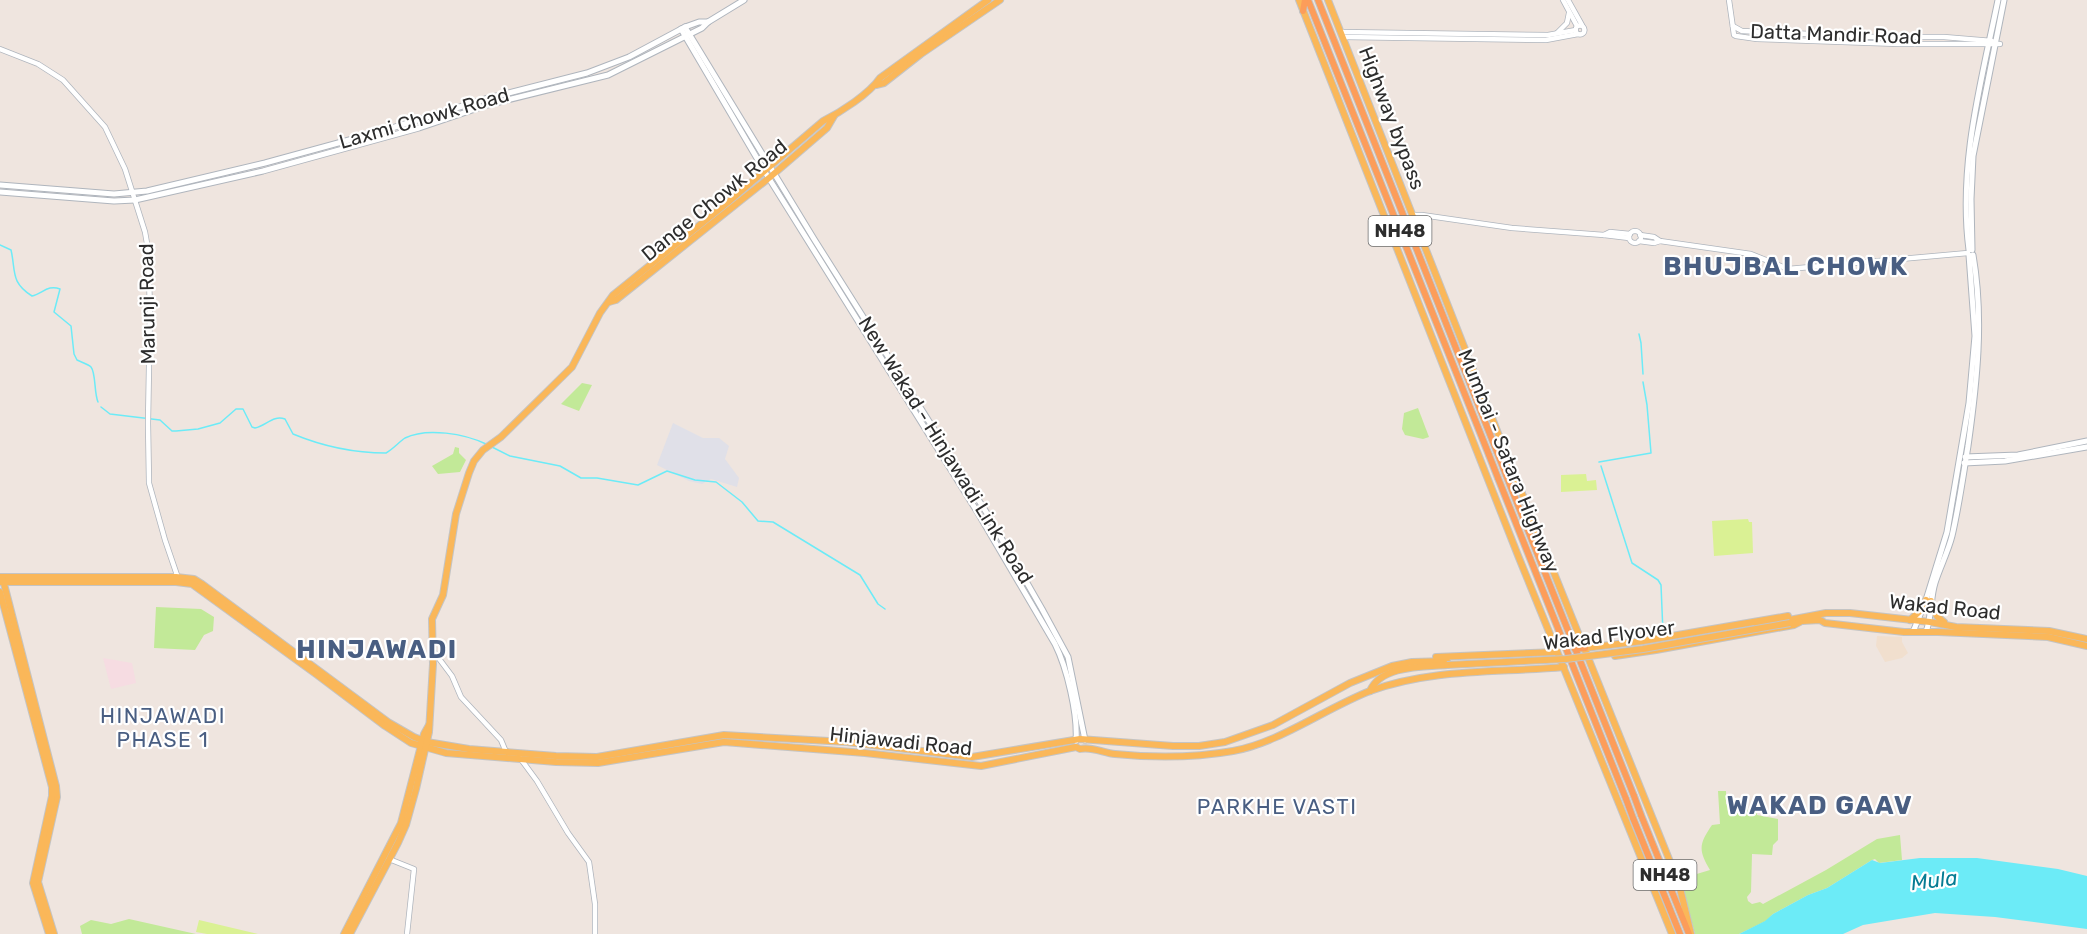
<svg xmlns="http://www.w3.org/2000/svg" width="2087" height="934" viewBox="0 0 2087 934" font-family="Rubik,sans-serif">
<rect width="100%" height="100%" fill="#efe5df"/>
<path fill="#e0e0e8" d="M673,423L703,438H719L729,446L725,459L739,478L737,487L711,479L702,484L689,481L657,465Z"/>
<path fill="#f1dfce" d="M1877,636L1902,637V642L1908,653L1902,658L1885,662L1876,646Z"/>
<path fill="#f6dce2" d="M103,658L132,663L136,683L111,689Z"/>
<g fill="#c2e998">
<path d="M582,383L592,385L579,411L561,404Z"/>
<path d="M1418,408L1429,437L1423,439L1405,435L1402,429L1404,413Z"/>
<path d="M455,447L459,448V453L466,460L460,472L438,474L432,466L453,454Z"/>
<path d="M156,607L201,609L214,617L213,631L204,635L195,650L154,648Z"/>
<path d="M1718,791H1726V804L1757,812V815L1778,819V840L1773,845L1772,855L1752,854L1751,892L1747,897L1748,901L1752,904L1760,902L1763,904L1826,870L1877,839L1900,835L1902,860L1879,863L1875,859L1872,860L1827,888L1808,895L1773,914L1766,921L1739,934H1695L1680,879L1710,870C1698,850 1699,844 1712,825L1720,824Z"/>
<path d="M129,919L196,934H82L80,926L91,920L111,924Z"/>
</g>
<g fill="#daf194">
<path d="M1586,474L1587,481L1596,480L1597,490L1561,492V475Z"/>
<path d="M1748,519L1749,522H1752L1753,553L1714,556L1712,521Z"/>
<path d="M199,920L258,934H207L196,932Z"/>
</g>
<path fill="#6cebf7" d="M1920,858H1977L2058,869L2087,876V929L1995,917L1935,913L1863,925L1843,934H1739L1765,921L1773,914L1808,895L1827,888L1872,860L1880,863Z"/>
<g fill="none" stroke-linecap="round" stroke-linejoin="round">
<g stroke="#6cebf7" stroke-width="1.5">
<path d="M0,245L11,250C16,271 10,282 32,296C42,294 48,284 60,289L54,312L71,326L74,354L77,360C81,362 88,364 91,367C96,373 94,393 98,402"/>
<path d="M1639,334L1641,343L1643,374"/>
<path d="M101,407L110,414L160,420L172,431H176L198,429L220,423L236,409H243L252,427L255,428C267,425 273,415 285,419L293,434C322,446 355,453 386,453C393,449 399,442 405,438C427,427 465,434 486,444"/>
<path d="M490,446L510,456L560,466L581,478H597L638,485L667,471L695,480L716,482L742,502L758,521L773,522L860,575L878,604L885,609"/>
<path d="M1599,462L1651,453L1647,405L1643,382"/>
<path d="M1601,466L1632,563L1658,580L1661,585L1663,633"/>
</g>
<g stroke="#afb5bd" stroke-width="6">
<g id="tertiary">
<path d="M1563,0L1577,26"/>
<path d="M1568,0L1582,25"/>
<path d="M1729,0L1734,35L1736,36L1757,39L1899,44H2000"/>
<circle cx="1580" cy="30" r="4.5"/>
<path d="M1733,26L1742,31L1875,37H1944L1992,41"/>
<path d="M1341,32L1548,35L1576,30"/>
<path d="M1557,33L1567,23L1569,13"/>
<path d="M1343,37L1546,40L1578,34"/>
<path d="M0,49L38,64L63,80L105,127L125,169L145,232L148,249L150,309L148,423L149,483L165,540L178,578"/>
<path d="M1412,215H1422L1512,228L1604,235L1629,238"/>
<circle cx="1635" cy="237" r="6"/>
<path d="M1604,235L1610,232L1630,234"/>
<path d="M1640,235L1654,237L1660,241L1751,254L1788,269L1968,253"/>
<path d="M1639,241L1654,243L1660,241"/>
<path d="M434,652L452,676L461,697L501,740L506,752"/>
<path d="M520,758L537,781L568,833L589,862L595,904V934"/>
<path d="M389,859L414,869L407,934"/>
</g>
</g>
<g stroke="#afb5bd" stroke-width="7">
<g id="secondary">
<path d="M685,27L814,239L988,515L1042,609L1068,657L1085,740"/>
<path d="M681,29L765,172L978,513L1055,644C1067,668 1078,714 1076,741"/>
<path d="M0,185L114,194L147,191L265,163L382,131L485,99L587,73L629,57L685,27L699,22H708"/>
<path d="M0,192L114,201L135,200L263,171L419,128L487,105L608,75L702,28L708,22L744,0"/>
<path d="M1969,250C1958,165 1981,83 1998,0"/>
<path d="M1972,250L1971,199L1973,156L2004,0"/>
<path d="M1965,457L2018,455L2087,441"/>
<path d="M1964,463L2005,461L2087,447"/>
<path d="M1913,632L1926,600L1947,532L1969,403L1975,336L1969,255"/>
<path d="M1926,632C1932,616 1930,599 1935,583C1940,567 1948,552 1952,536C1959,506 1963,476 1968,446C1977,382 1984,319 1973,255"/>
</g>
</g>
<g stroke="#c4c4c4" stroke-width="8">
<g id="primary">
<path d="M1299,0L1519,558L1672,934"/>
<path d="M1328,0L1503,446L1679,884L1691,934"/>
<path d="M876,85L884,83L921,54L1000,0"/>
<path d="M609,302L616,300L769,178L827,128L834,116"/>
<path d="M0,577H176L194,579L202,584L388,722L414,737L427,742L469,749L556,756L597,757L724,735L847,742L972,757L1080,739L1173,746H1199L1225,742L1273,725L1350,683L1392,666L1412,662L1447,661"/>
<path d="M3,580L56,786L57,797L38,882L54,934"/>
<path d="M0,582H176L192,584L316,674L385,726L411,743L446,753L556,762L598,763L724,742L865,753L981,766L1076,747L1080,749C1091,746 1104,753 1115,754C1155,758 1193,758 1233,751C1279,743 1326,708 1370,691C1433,668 1498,673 1564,667"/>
<path d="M0,592L52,787V796L33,883L49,934"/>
<path d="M1931,601C1933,611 1936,617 1944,622"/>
<path d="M1910,620L1920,611L1926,600"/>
<path d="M1802,621L1820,620L1825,623L1904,632H1938L2048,637L2087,646"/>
<path d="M1757,626L1826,613H1850L1930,622L1956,627L2049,631L2087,639"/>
<path d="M1585,648L1643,641L1788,616"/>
<path d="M1615,656L1656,650L1794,625L1800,622"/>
<path d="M1436,657L1557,652"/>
<path d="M1370,691C1381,665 1423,667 1447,665"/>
<path d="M344,934L401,823L424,734L429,725"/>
<path d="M350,934L398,843L406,825L416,789L429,732L433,664L432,619L443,595L456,514L469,473L474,461L483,450L501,437L572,367L600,313L613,295L727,203L823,121C841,112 869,94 880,78L988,0"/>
</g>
</g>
<g stroke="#c4c4c4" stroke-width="8">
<g id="trunk">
<path d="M1308,0L1489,455"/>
<path d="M1318,0L1497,452"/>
<path d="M1303,11L1305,0"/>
<path d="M1506,475L1634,796"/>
<path d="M1498,478L1626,799"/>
<path d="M1575,649L1585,648"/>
<path d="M1641,815L1689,934"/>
<path d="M1633,818L1680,934"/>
</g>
</g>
<use href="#tertiary" stroke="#fff" stroke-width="4.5"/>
<use href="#secondary" stroke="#fff" stroke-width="5"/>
<use href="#primary" stroke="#fab759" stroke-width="6"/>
<use href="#trunk" stroke="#fc9d5a" stroke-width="6"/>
<g stroke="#c4c4c4" stroke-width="8" stroke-linecap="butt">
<path id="primary-bridge" d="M1447,665L1566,659L1643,649L1790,623"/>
</g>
<g stroke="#c4c4c4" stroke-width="8" stroke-linecap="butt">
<g id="trunk-bridge">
<path d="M1497,452L1506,475"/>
<path d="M1489,455L1498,478"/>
<path d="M1634,796L1641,815"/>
<path d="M1626,799L1633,818"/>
</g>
</g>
<use href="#primary-bridge" stroke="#fab759" stroke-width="6"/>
<use href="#trunk-bridge" stroke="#fc9d5a" stroke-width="6"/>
</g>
<g text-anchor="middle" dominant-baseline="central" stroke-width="4.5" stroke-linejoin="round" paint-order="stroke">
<g fill="#fff" stroke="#6c6c6c" stroke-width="1.5">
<rect x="1368.5" y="216" width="63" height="30" rx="4.5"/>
<rect x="1633.5" y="860" width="63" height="30" rx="4.5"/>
</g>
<g font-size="18" font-weight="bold" fill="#2d2d2d">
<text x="1400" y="231">NH48</text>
<text x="1665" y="875">NH48</text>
</g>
<g font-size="20" fill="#2d2d2d" stroke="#fff">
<text transform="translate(1836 34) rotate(2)">Datta Mandir Road</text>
<text transform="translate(424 118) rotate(-16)">Laxmi Chowk Road</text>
<text transform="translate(1392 118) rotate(69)">Highway bypass</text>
<text transform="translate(714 200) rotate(-39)">Dange Chowk Road</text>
<text transform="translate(147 304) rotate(-91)">Marunji Road</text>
<text transform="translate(946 450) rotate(58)">New Wakad - Hinjawadi Link Road</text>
<text transform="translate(1509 461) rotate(68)">Mumbai - Satara Highway</text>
<text transform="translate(1945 607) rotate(6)">Wakad Road</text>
<text transform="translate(1609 635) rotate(-7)">Wakad Flyover</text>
<text transform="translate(901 741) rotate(6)">Hinjawadi Road</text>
</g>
<g font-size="21" letter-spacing="1.5" fill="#495e82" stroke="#fff">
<text x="163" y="715">HINJAWADI<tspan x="163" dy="24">PHASE 1</tspan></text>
<text x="1277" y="806">PARKHE VASTI</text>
</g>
<g font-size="21" font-style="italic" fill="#067c93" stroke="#fff">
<text transform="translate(1934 880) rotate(-7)">Mula</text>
</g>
<g font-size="26" font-weight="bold" letter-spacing="1.5" fill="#495e82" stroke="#fff">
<text x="1786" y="266">BHUJBAL CHOWK</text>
<text x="377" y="649">HINJAWADI</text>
<text x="1820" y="805">WAKAD GAAV</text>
</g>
</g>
</svg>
